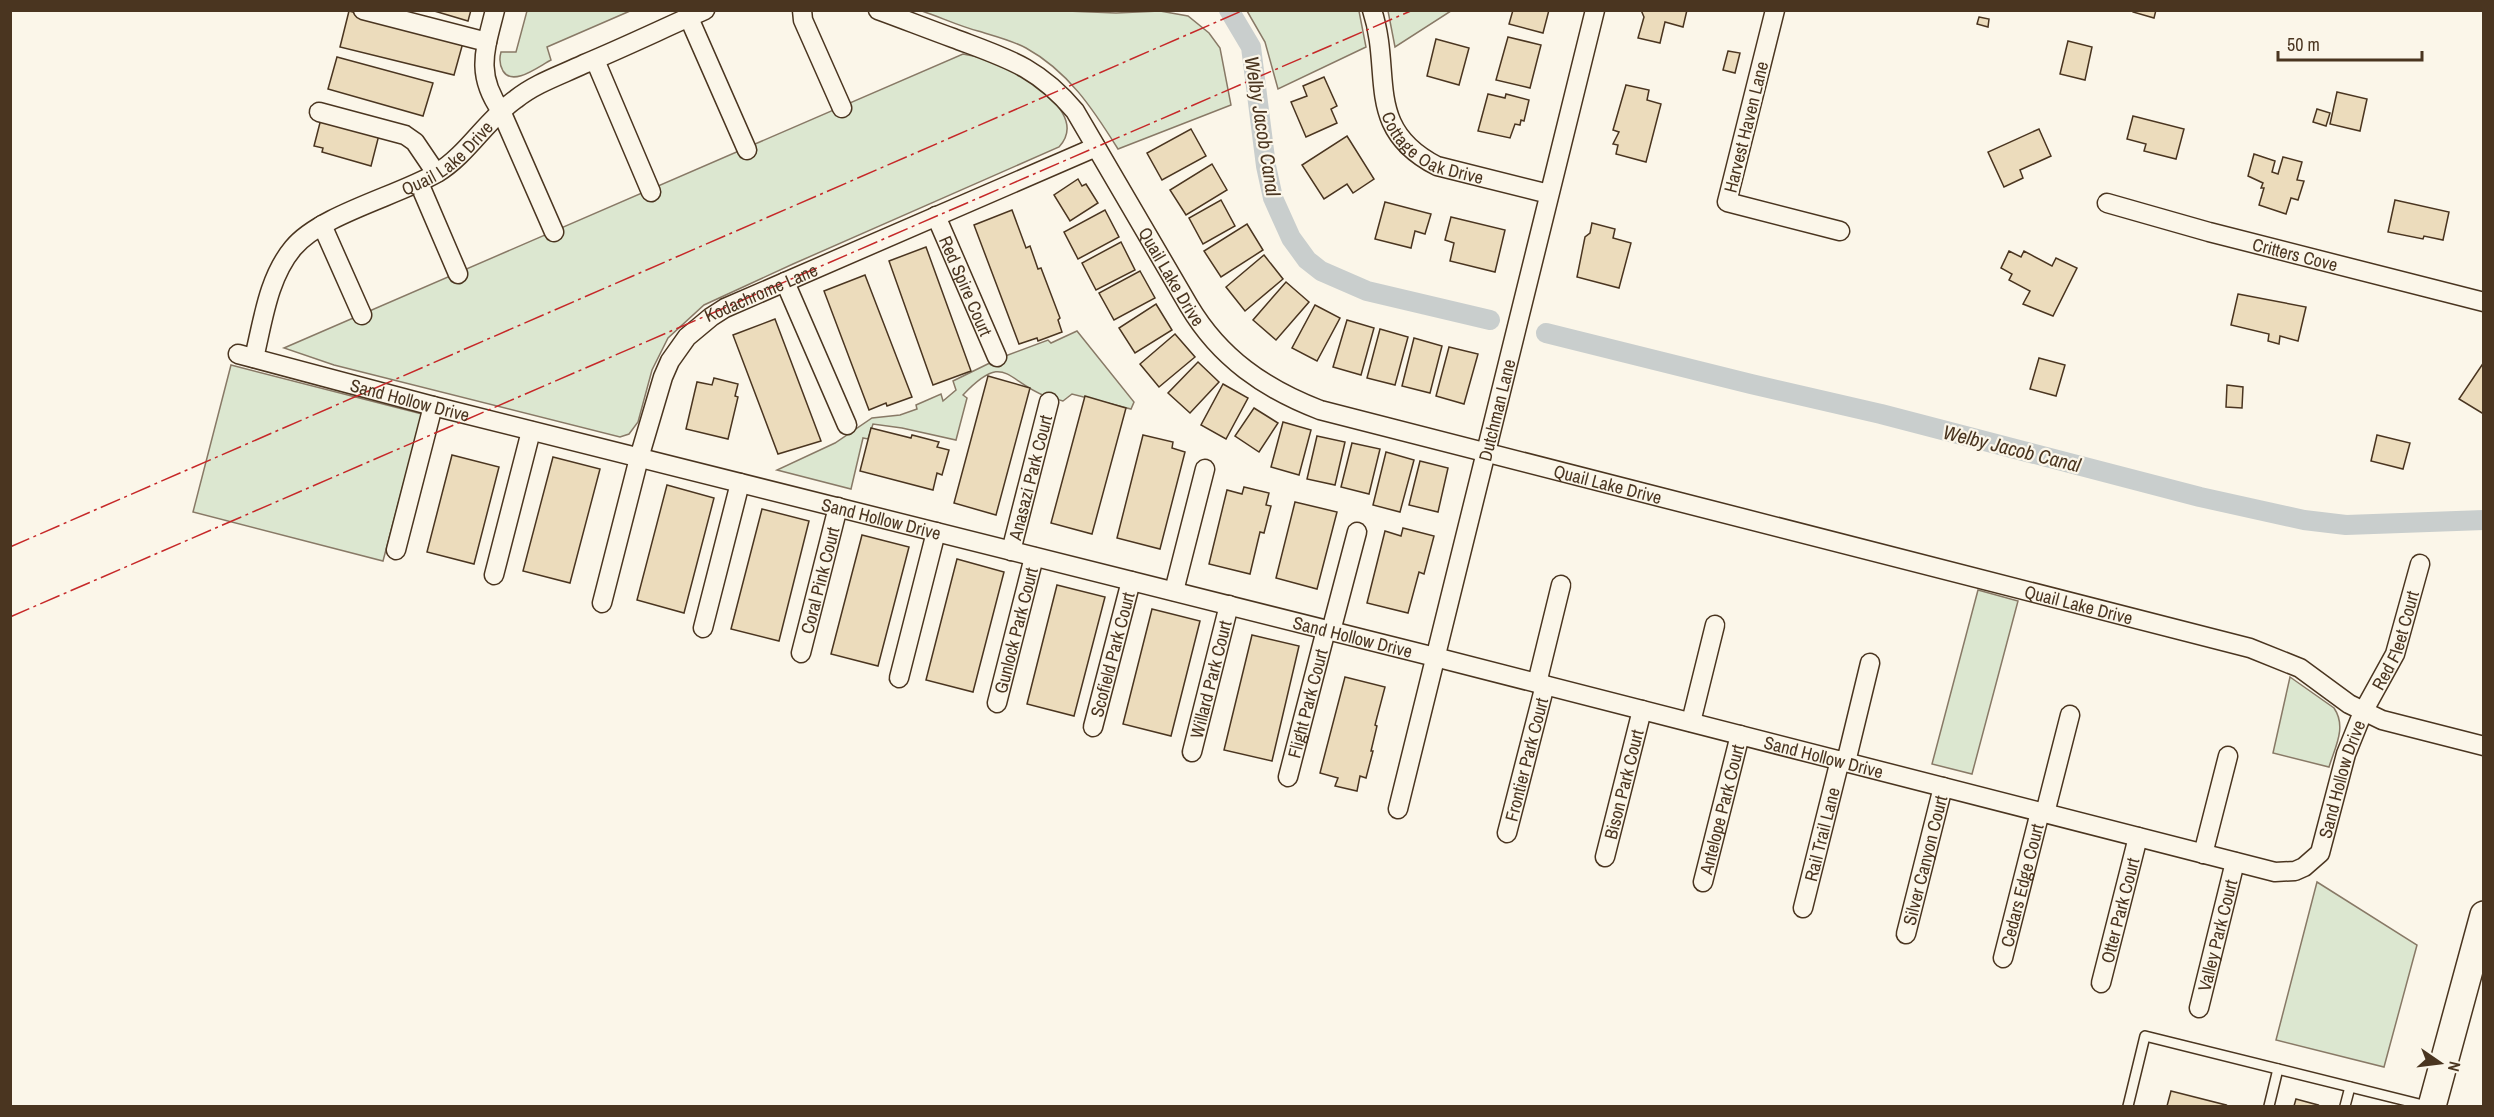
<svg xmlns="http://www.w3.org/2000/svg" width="2494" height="1117" viewBox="0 0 2494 1117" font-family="'Archivo Narrow',sans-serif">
<rect width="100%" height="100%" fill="#fbf6e9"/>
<g fill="#dce7d0" stroke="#887966" stroke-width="1.5">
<path d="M1042,10L1116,13L1160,11L1188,16L1209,33L1220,48L1231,105L1118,149C1093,109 1068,71 1026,48C1011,40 994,36 978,31C959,26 940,17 922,11Z"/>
<path d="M527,11V10L630,11L547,47L551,60C539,66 513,87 503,71C499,64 499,59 501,52H516Z"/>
<path d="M1247,11H1359L1366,47L1278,89L1265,42Z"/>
<path d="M1388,11V10L1451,11L1395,47Z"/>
<path d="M963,54C974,56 985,58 995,62C1022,73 1090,114 1059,147L793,264L704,305L668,338L652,370L638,422L629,434L620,437L334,365L284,348Z"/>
<path d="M1077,331L1134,402L1131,409L1072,394L1063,401C1057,399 1051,398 1045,396C1005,380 1005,351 963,395L967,398L956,440L902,428L873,424L868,439L863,438L851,489L777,470L835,443L872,418L900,415L917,409L916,405L941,394L943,401L956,390L953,381L1000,358L1048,340L1051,343Z"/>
<path d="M231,365L422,414L383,561L193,512Z"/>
<path d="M1978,590L2018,601L1972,774L1932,764Z"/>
<path d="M2290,677L2334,708C2347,727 2335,747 2329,767L2273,753Z"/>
<path d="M2317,882L2417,945L2384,1067L2276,1040Z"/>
</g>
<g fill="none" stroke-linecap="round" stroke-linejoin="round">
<g stroke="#c9cecd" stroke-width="20">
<path d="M1229,10L1251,47L1266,166L1273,198L1291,238L1307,260L1321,271L1367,291L1490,320"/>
<path d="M1546,333L1751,384L1881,414L2200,497L2304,520L2346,525L2484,520"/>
</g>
</g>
<g fill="#ecdcbc" stroke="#4a3520" stroke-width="1.5">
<path d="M431,10H471L468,21Z"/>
<path d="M1513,10H1549L1543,33L1509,24Z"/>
<path d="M1687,10L1683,27L1665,22L1660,43L1638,38L1644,17L1641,10Z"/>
<path d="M2133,10H2156L2154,18L2133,12Z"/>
<path d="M349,11L464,39L454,75L340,47Z"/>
<path d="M1979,17L1989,19L1988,27L1977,24Z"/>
<path d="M1508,37L1541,45L1530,88L1496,80Z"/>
<path d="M1436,39L1469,48L1459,85L1427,76Z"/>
<path d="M2068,41L2092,47L2085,80L2060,74Z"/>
<path d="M1728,51L1740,53L1735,73L1723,70Z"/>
<path d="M337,57L433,83L423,116L328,89Z"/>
<path d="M1324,77L1337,106L1331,109L1337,123L1306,137L1291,102L1307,96L1303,86Z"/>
<path d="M1626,85L1649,90L1647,100L1661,104L1646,162L1616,154L1618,145L1613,144L1619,132L1613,130Z"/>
<path d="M2337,92L2367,99L2360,131L2330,124Z"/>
<path d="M1488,94L1505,98L1506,94L1529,100L1524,121L1521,120L1520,125L1515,124L1510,138L1478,131Z"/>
<path d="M2317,109L2330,113L2326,126L2313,122Z"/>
<path d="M322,115L380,131L371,166L322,152L323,148L314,146Z"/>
<path d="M2133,116L2184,129L2176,159L2144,151L2146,144L2127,139Z"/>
<path d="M1191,129L1206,156L1162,180L1147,153Z"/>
<path d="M2039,129L2051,156L2020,170L2023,178L2004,187L1988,152Z"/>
<path d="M1347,136L1374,179L1353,193L1347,184L1324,199L1302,165Z"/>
<path d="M2254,154L2275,161L2272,172L2278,174L2283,157L2302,162L2297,180L2304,181L2298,200L2291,198L2286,214L2259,205L2264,188H2261L2263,183L2248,176Z"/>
<path d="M1212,164L1227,190L1186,215L1170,190Z"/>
<path d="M1078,179L1082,186L1086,184L1098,203L1070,221L1054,195Z"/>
<path d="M1221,200L1235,226L1203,244L1189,218Z"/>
<path d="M2395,200L2449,212L2443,240L2424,236L2423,239L2388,232Z"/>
<path d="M1385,202L1431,214L1425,234L1415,231L1411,248L1375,239Z"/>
<path d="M1012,210L1026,248L1030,246L1038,269L1041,268L1060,318L1058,320L1062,332L1038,341L1037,338L1019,344L974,225Z"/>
<path d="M1105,210L1119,237L1078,259L1064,232Z"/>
<path d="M1451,217L1505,230L1495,272L1450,261L1454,243L1445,240Z"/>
<path d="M1592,223L1615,229L1613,238L1631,243L1619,288L1577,277L1585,237L1590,233Z"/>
<path d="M1247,224L1263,250L1221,277L1204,251Z"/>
<path d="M1121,242L1135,270L1096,290L1082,263Z"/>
<path d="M926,247L971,371L933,385L889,261Z"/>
<path d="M2009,251L2021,257L2024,251L2052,266L2056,258L2077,268L2053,316L2023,304L2030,291L2009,280L2012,274L2001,268Z"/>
<path d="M1264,255L1283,279L1245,311L1226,287Z"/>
<path d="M1140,271L1155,298L1114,320L1099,293Z"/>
<path d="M865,275L912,397L887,406L886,403L869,410L824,291Z"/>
<path d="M1286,282L1309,302L1276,340L1253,320Z"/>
<path d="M2238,294L2306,307L2298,341L2280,336L2279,344L2268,341L2269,334L2231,325Z"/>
<path d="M1156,304L1172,330L1135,353L1119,328Z"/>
<path d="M1315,305L1340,318L1317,361L1292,348Z"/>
<path d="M775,319L821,441L778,454L733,335Z"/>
<path d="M1347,320L1374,328L1361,375L1333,367Z"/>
<path d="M1380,329L1408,337L1395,385L1367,378Z"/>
<path d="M1175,334L1195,357L1159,387L1140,364Z"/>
<path d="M1414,338L1442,346L1430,393L1402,386Z"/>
<path d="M1449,347L1478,354L1464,404L1436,396Z"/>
<path d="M2039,358L2065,365L2056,396L2030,389Z"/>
<path d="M1198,362L1219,382L1190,413L1168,393Z"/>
<path d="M2484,362V411L2482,413L2459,399Z"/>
<path d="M988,376L1030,388L996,515L954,503Z"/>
<path d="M714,378L738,384L735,396L738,397L728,439L686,429L697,382L712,385Z"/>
<path d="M1223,384L1248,398L1226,439L1201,425Z"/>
<path d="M2227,385L2243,387L2242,408L2226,407Z"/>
<path d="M1085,396L1126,408L1092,534L1051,523Z"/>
<path d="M1254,408L1278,423L1259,452L1235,436Z"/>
<path d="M1283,422L1311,430L1299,475L1271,467Z"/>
<path d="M871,428L911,438L912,435L939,442L937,447L949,450L942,475L937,473L933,490L860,471Z"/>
<path d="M1143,435L1173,442L1172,448L1185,452L1160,549L1117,538Z"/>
<path d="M2377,435L2410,443L2403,469L2371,461Z"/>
<path d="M1317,436L1345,442L1335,485L1307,479Z"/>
<path d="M1352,443L1380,449L1369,494L1341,487Z"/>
<path d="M1386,452L1414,460L1400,512L1373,505Z"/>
<path d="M452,455L499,467L474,564L427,552Z"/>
<path d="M553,457L600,469L570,583L523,571Z"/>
<path d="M1420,461L1448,468L1438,512L1409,505Z"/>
<path d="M667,485L714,498L684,613L637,600Z"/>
<path d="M1244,487L1269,493L1266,505L1271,506L1264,533L1260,532L1250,574L1209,564L1227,490L1242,494Z"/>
<path d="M1295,502L1337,512L1317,589L1276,578Z"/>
<path d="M762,509L809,521L779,641L731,629Z"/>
<path d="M1403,528L1434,536L1424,574L1419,572L1408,613L1367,603L1385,531L1401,536Z"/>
<path d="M862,535L909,547L878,666L831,654Z"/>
<path d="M957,559L1004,572L973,692L926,680Z"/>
<path d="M1057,585L1105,597L1074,716L1027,704Z"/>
<path d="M1152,609L1200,621L1171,736L1123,724Z"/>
<path d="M1252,635L1299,646L1272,761L1224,750Z"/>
<path d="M1345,677L1385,687L1375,725L1377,726L1371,751H1373L1366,778L1360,776L1357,791L1335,786L1338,778L1320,773Z"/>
<path d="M2171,1091L2226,1105L2225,1106H2167Z"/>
<path d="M2296,1099L2318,1105L2317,1106H2294Z"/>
</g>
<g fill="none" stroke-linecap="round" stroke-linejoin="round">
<g stroke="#4a3520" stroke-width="12">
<g id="service">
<path d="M2128,1106L2145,1036L2427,1106"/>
<path d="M2269,1106L2278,1069"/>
<path d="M2345,1106L2350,1087"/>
</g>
</g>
<g stroke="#4a3520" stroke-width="21">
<g id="minor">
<path d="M363,10L487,42"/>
<path d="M495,10C485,50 475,74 501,111L554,232"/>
<path d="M802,10L803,20L842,108"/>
<path id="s1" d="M878,10C903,19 928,29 953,38C1006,58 1037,66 1075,111L1189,306C1220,358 1265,389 1320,410L2250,648L2300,668L2349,704L2382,720L2484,746"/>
<path id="s2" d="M1372,10C1393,74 1363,128 1437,166L1549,194"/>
<path d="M1775,10L1727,202L1840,231"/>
<path d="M689,18L747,150"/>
<path d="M595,60L651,192"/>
<path d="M319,112L405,135L415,142L436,173"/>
<path d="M419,183L458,274"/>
<path id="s3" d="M2107,203L2209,232L2484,302"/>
<path id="s4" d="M936,216L997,357"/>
<path d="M322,225L362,315"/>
<path d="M785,282L847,425"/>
<path id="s5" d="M238,354L433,406L1435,657L2275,872L2295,871L2304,867L2320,853L2346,754L2363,712L2395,654L2420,564"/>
<path id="s6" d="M254,358C263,321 268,278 293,248C320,215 397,196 437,173C468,154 486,120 516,99C536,83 561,75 584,64C625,47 664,28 705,10"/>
<path d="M396,550L433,406"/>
<path id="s7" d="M1011,551L1049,402"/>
<path d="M494,575L531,431"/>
<path d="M1174,591L1205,469"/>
<path d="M602,603L639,458L663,377L670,361L687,337L711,317L725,308L1096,147"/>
<path d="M703,628L740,483"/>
<path d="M1331,631L1357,532"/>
<path id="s8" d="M801,653L838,507"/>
<path d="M899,678L936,532"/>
<path d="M1537,683L1561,585"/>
<path id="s9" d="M997,703L1034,557"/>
<path d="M1691,722L1715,625"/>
<path id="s10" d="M1093,727L1131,581"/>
<path id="s11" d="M1192,752L1229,605"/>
<path d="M1846,762L1870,663"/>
<path id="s12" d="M1288,777L1326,630"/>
<path id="s13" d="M1398,809L1595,10"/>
<path d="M2045,813L2070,715"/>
<path id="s14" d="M1507,833L1545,685"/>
<path d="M2203,854L2228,756"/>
<path id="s15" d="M1605,857L1642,710"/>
<path id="s16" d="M1703,882L1740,735"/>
<path id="s17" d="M1803,908L1840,760"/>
<path id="s18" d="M1906,934L1943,787"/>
<path id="s19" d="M2003,958L2040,812"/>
<path id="s20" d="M2101,983L2138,837"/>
<path id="s21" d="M2199,1008L2235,862"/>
</g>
</g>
<g stroke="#4a3520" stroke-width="30">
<path id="primary" d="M2432,1106L2484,915"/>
</g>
<use href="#service" stroke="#fbf6e9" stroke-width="9"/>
<use href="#minor" stroke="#fbf6e9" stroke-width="18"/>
<use href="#primary" stroke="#fbf6e9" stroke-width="27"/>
<g stroke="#c62828" stroke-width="1.5" stroke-dasharray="21 4.5 3 4.5" stroke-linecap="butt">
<path d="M10,547L1244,10"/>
<path id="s22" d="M10,617L1413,10"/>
</g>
</g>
<g text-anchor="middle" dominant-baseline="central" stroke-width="4.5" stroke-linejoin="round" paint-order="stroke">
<g font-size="18" fill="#4a3520" stroke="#fbf6e9">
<text transform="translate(1746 127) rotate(-76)">Harvest Haven Lane</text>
<text stroke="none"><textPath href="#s2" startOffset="165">Cottage Oak Drive</textPath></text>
<text stroke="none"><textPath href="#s6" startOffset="298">Quail Lake Drive</textPath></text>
<text stroke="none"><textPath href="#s3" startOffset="195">Critters Cove</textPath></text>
<text stroke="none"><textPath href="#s1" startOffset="416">Quail Lake Drive</textPath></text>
<text stroke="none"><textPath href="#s4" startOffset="76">Red Spire Court</textPath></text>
<text stroke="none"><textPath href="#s22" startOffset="818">Kodachrome Lane</textPath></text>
<text stroke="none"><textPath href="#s5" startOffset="178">Sand Hollow Drive</textPath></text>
<text stroke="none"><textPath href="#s13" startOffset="411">Dutchman Lane</textPath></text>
<text stroke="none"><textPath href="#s7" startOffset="76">Anasazi Park Court</textPath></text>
<text stroke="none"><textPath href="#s1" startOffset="918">Quail Lake Drive</textPath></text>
<text stroke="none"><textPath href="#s5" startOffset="664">Sand Hollow Drive</textPath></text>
<text stroke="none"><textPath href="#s8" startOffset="75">Coral Pink Court</textPath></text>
<text stroke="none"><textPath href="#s1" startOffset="1404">Quail Lake Drive</textPath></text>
<text stroke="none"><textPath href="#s9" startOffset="75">Gunlock Park Court</textPath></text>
<text stroke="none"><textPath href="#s5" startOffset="1150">Sand Hollow Drive</textPath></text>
<text stroke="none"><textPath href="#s5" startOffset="2380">Red Fleet Court</textPath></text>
<text stroke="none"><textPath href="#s10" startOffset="75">Scofield Park Court</textPath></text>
<text stroke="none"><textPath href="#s11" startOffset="75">Willard Park Court</textPath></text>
<text stroke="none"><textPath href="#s12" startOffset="76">Flight Park Court</textPath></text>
<text stroke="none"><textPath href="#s5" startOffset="1636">Sand Hollow Drive</textPath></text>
<text stroke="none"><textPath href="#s14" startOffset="76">Frontier Park Court</textPath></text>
<text stroke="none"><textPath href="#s5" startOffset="2230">Sand Hollow Drive</textPath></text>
<text stroke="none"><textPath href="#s15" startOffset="75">Bison Park Court</textPath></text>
<text stroke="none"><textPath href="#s16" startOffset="75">Antelope Park Court</textPath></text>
<text stroke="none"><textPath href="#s17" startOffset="76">Rail Trail Lane</textPath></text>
<text stroke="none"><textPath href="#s18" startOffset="76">Silver Canyon Court</textPath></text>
<text stroke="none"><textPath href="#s19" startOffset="75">Cedars Edge Court</textPath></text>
<text stroke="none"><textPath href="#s20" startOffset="75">Otter Park Court</textPath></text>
<text stroke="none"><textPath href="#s21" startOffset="75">Valley Park Court</textPath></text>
</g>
<g font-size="20" font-style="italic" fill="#4a3520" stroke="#fbf6e9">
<text transform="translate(1263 126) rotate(81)">Welby Jacob Canal</text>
<text transform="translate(2012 448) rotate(14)">Welby Jacob Canal</text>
</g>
</g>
<rect width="2494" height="1117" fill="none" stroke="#4a3520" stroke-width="24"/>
<g transform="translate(2440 1063) rotate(104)" stroke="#fbf6e9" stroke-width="4.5" paint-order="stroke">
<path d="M0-4.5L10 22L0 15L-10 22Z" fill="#4a3520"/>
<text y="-9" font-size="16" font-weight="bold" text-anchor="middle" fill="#4a3520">N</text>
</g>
<path d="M2278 51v9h144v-9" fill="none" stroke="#4a3520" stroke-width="3"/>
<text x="2287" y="51" font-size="18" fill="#4a3520" stroke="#fbf6e9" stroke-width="4.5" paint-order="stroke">50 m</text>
</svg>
